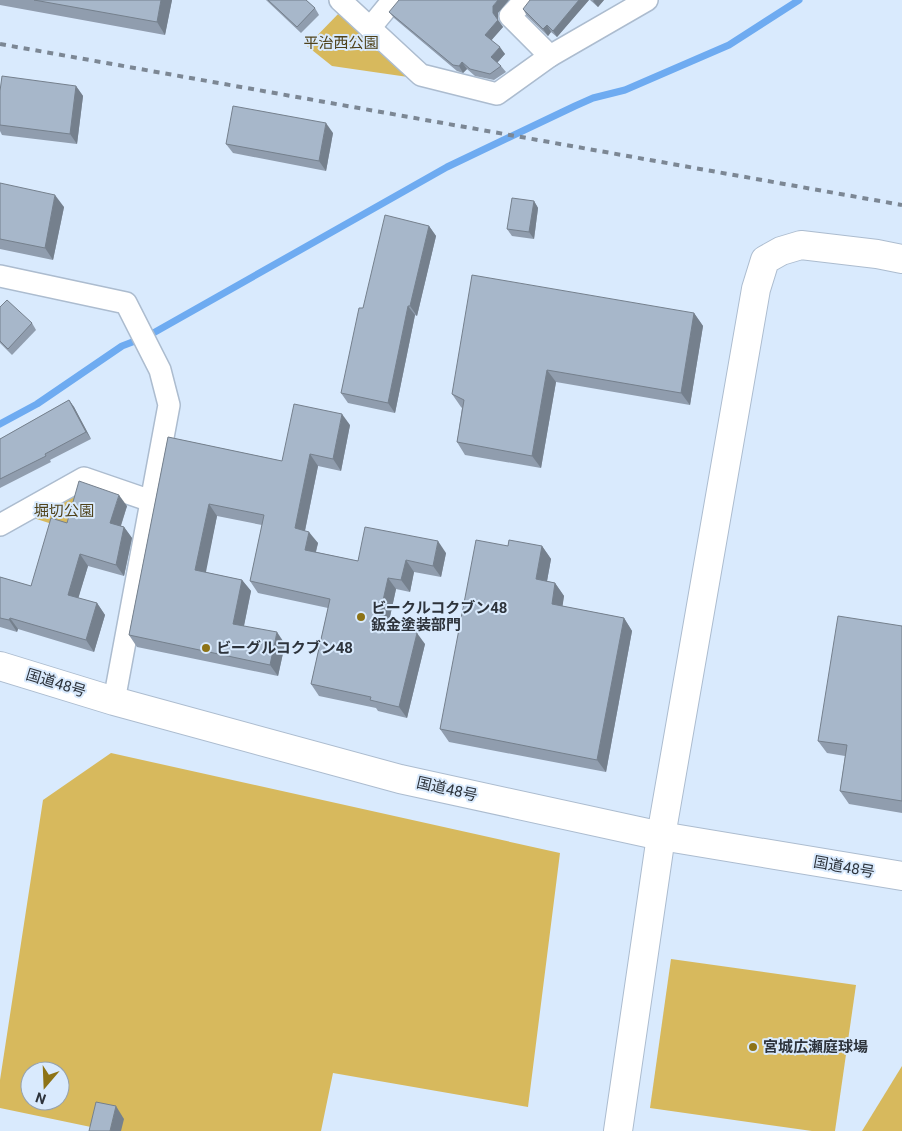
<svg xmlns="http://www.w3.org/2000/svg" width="902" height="1131" viewBox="0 0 902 1131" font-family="Roboto,'Noto Sans JP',sans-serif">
<rect width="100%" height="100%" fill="#d9eafd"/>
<g fill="#d7b95d" fill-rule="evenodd">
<path d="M341,11L408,77L332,66L307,46Z"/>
<path d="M77,485L74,531L24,515Z"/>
<path d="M111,753L560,853L528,1107L333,1073L321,1131H110L0,1108V1080L43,800ZM30,1071H60V1101H30Z"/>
<path d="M671,959L856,985L835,1131H812L650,1108Z"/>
<path d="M902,1066V1131H862Z"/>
</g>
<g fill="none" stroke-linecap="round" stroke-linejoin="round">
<path stroke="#6eabf1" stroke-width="7" d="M0,424L37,404L122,346L148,336L447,167L575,106L593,98L625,90L729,45L799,0"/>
<g stroke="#acbccf" stroke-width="24">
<g id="street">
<path d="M340,0L421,75L497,94L550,56L510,16L525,0"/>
<path d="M370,28L393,0"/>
<path d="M550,56L647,0"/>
<path d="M0,276L126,303L160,370L169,405L114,701"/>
<path d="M0,525L84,478L151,501"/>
</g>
</g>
<g stroke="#acbccf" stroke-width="30">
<path id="secondary" d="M618,1131L661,836L756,289L765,260L781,251L801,245L877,254L902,259"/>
</g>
<g stroke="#acbccf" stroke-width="30">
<path id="highway" d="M0,666L114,701L400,779L661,836L902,876"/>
</g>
<use href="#street" stroke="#fff" stroke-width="21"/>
<use href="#secondary" stroke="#fff" stroke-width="28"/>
<use href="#highway" stroke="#fff" stroke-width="28"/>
<path stroke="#7c8794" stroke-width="4" stroke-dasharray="6 6" stroke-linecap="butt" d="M0,44L902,205"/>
</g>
<g fill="#909dae">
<path d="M0,0H172L165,35L0,5Z"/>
<path d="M266,0H306L315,8L319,15L301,33Z"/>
<path d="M589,0L557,37L551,32L548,36L527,16L523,9Z"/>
<path d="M590,0H604L598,7Z"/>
<path d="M389,12L498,13V20L503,27L491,40L505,54L497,63L501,66L506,72L494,80L475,76L467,69L463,73L457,71L394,18Z"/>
<path d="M76,86L83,96L77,144L2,135L0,131V91Z"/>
<path d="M333,133L326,171L233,153L226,144Z"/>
<path d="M0,183L64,207L53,260L0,249Z"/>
<path d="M534,201L538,208L534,239L512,236L507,229Z"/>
<path d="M429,226L436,236L417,316L415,315L395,413L348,403L341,393L363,308Z"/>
<path d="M0,307L32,323L36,330L12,355L0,343Z"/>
<path d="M694,313L703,326L690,405L556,382L541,468L465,455L457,442L462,408L461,407L452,394Z"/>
<path d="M69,400L74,407L91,439L50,460L51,462L0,488V439Z"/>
<path d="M350,425L341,471L318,466L305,531L318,543L316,552L358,561L446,553L441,577L414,572L410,592L396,589L388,626L425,644L407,718L378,711L376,708L319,696L311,684L328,608L258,593L250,581L262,525L217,516L205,572L242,580L251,591L244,626L285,644L278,676L137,647L129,635L168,437L282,461Z"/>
<path d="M127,506L121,526L124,527L132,538L124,576L88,566L78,598L97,603L105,615L94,652L18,629L17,632L0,627V577L31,586L67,523Z"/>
<path d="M508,546H542L551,559L547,581L555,583L564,596L562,606L624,618L632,631L606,772L449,742L440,729Z"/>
<path d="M902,626V813L849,804L840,791L845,756L827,753L818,741Z"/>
</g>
<g fill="#75808d">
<path d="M161,0H172L165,35L157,22Z"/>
<path d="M498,0H509L498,13V20L493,13V6Z"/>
<path d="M579,0H589L557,37L553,31Z"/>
<path d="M594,0H604L598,7L593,1Z"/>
<path d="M498,20L503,27L490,42L485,35Z"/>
<path d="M547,25L551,32L548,36L543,29Z"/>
<path d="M500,47L505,54L496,64L491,57Z"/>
<path d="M462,62L467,69L463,73L459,66Z"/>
<path d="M76,86L83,96L77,144L70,134Z"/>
<path d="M326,123L333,133L326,171L319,161Z"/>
<path d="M55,195L64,207L53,260L45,248Z"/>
<path d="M534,201L538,208L534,239L529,232Z"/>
<path d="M429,226L436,236L417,316L410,306Z"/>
<path d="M408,306L415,315L395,413L388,403Z"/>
<path d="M694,313L703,326L690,405L681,393Z"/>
<path d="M547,370L556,382L541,468L532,456Z"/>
<path d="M69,400L74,407L91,439L86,432Z"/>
<path d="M342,414L350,425L341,471L333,459Z"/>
<path d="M310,454L318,466L303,540L295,528Z"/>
<path d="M119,495L127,506L118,534L110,523Z"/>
<path d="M209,504L217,516L204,582L195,570Z"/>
<path d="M124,527L132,538L124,576L116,565Z"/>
<path d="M309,532L318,543L313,562L305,550Z"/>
<path d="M438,541L446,553L441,577L433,566Z"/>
<path d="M542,546L551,559L545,592L536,579Z"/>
<path d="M80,554L88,566L76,606L68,595Z"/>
<path d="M406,560L414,572L410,592L401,580Z"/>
<path d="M388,578L396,589L386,635L378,623Z"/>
<path d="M242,580L251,591L242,635L233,624Z"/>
<path d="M555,583L564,596L561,617L552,604Z"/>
<path d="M97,603L105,615L94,652L86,640Z"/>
<path d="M10,618L18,629L17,632L9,620Z"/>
<path d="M624,618L632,631L606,772L597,760Z"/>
<path d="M277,632L285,644L278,676L270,665Z"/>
<path d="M417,633L425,644L407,718L399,707Z"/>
<path d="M116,1106L124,1119L121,1131H110Z"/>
</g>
<g fill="#a7b7ca" stroke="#75808d">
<path d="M34,0H161L157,22Z"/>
<path d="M268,0H306L315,8L297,27Z"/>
<path d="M399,0H498L493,6V13L498,20L485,35L500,47L491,57L501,66L490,74L470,69L462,62L459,66L453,65L389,12Z"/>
<path d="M530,0H579L553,31L547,25L543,29L523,9Z"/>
<path d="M2,76L76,86L70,134L0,125V91Z"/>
<path d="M233,106L326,123L319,161L226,144Z"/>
<path d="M0,183L55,195L45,248L0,239Z"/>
<path d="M512,198L534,201L529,232L507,229Z"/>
<path d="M385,215L429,226L410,306H408L388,403L341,393L359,308H363Z"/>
<path d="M472,275L694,313L681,393L547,370L532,456L457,442L464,400L452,394Z"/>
<path d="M7,300L32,323L8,349L0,341V307Z"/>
<path d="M69,400L86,432L45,454L46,456L0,479V439Z"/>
<path d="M294,404L342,414L333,459L310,454L295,528L309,532L305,550L358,561L365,527L438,541L433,566L406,560L401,580L388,578L378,623L417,633L399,707L370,700L371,697L311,684L330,599L250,581L264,515L209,504L195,570L242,580L233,624L277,632L270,665L129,635L168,437L282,461Z"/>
<path d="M79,481L119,495L110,523L124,527L116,565L80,554L68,595L97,603L86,640L10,618L9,620L0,618V577L31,586L51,518L67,523Z"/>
<path d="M476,540L508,546L509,540L542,546L536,579L555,583L552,604L624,618L597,760L440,729Z"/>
<path d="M838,616L902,626V801L840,791L847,745L818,741Z"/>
<path d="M96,1102L116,1106L110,1131H89Z"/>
</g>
<g fill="#8d7316" stroke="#d9eafd" stroke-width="2">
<circle cx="361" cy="617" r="5"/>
<circle cx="206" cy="648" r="5"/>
<circle cx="753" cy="1047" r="5"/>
</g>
<g text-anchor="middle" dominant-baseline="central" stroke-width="4" stroke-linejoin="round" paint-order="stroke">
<g font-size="15" fill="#50431b" stroke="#d9eafd">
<text x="341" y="43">平治西公園</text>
<text x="64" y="511">堀切公園</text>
</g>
<g font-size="15" font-weight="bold" fill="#2d333b" stroke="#d9eafd" text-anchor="start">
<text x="371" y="608">ビークルコクブン48<tspan x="371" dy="17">鈑金塗装部門</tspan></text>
<text x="216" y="648">ビーグルコクブン48</text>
<text x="763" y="1047">宮城広瀬庭球場</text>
</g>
<g font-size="15" fill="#2d333b" stroke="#d9eafd">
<text transform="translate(56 683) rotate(17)">国道48号</text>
<text transform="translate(447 789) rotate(13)">国道48号</text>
<text transform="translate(844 867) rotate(10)">国道48号</text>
</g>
</g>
<g transform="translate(45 1086) rotate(199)"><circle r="24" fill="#d9eafd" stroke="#94a1af"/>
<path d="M0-4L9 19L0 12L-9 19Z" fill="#8d7316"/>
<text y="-8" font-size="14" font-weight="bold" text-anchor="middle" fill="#2d333b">N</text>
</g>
</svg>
